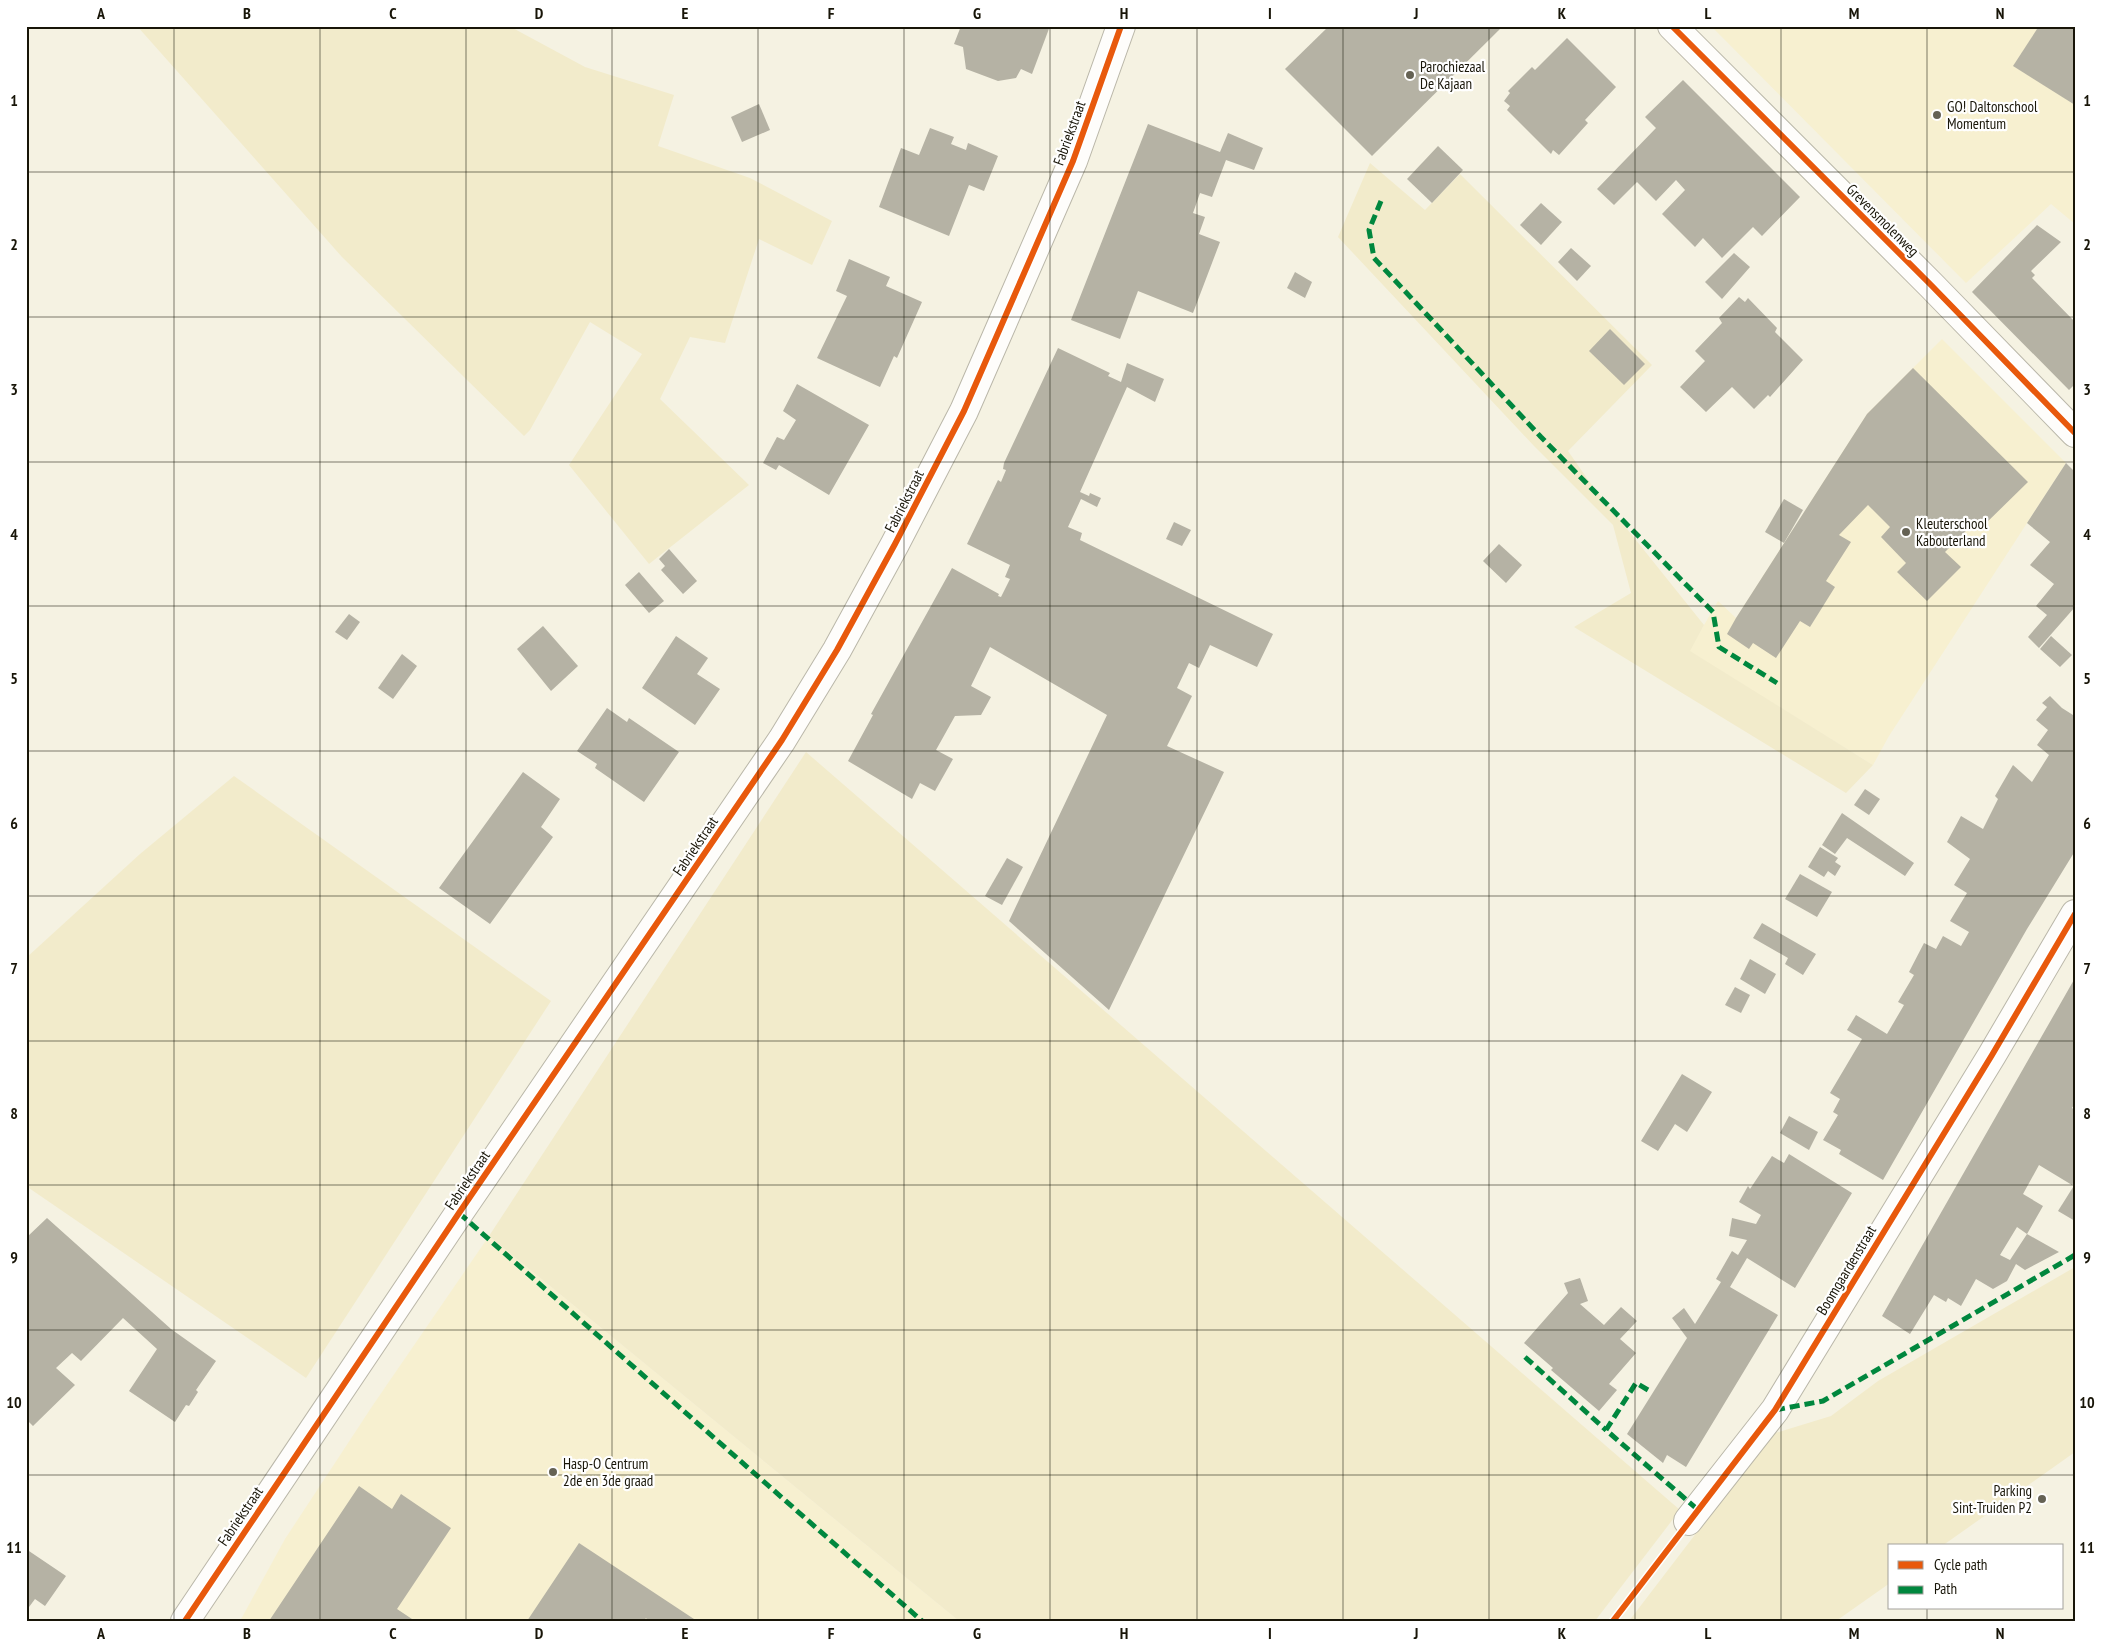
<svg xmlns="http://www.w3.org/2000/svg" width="2101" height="1647" viewBox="0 0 2101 1647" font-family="'PT Sans Narrow',sans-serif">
<rect width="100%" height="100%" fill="#f5f2e2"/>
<g fill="#f7f0d0">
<path d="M1711,26H2075V224L2051,204L1966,283Z"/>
<path d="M1942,339L2066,463L1889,736L1873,765L1689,651L1718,601L1736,618L1867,414Z"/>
<path d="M489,1236L959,1621H240L285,1539L373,1405Z"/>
</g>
<g fill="#f2ebcb">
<path d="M137,26H509L585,67L674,95L658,146L750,178L832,221L812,265L759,239L725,343L690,337L660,399L749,485L649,564L569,465L642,354L590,322L530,430L524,436L342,257Z"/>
<path d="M1370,163L1425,210L1460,174L1652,365L1568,451L1591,484L1704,625L1690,651L1873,765L1846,793L1574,627L1631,593L1613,525L1534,446L1338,237Z"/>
<path d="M806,752L1680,1510L1595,1621H959L489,1236Z"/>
<path d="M234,776L551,1001L306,1378L26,1186V958L140,854Z"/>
<path d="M2075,1267V1452L1942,1546H1890V1583L1836,1621H1629L1772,1434L1831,1416L1878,1381Z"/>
</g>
<g fill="#b5b2a4" fill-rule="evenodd">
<path d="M961,26H1050L1032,74L1021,69L1016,78L998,81L966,69L963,47L954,44Z"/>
<path d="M1329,26H1503L1372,156L1285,69Z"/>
<path d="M2039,26H2075V105L2013,66Z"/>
<path d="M1567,38L1616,87L1585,120L1588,123L1559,155L1553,150L1551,154L1507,110L1510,106L1504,101L1510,93L1508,91L1532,67L1535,70Z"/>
<path d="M1683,80L1800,197L1762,236L1753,227L1722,258L1703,238L1695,247L1662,214L1685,190L1676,180L1656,201L1637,182L1614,205L1597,189L1656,128L1645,117Z"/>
<path d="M759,104L770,130L742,142L731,117Z"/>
<path d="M1148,124L1220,152L1228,133L1263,148L1254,170L1226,160L1212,197L1200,193L1193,213L1205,217L1199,234L1220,242L1193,313L1138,291L1120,339L1071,320Z"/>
<path d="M930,128L954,137L951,144L966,150L968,143L998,156L984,191L969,185L949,236L879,207L901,148L919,155Z"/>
<path d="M1438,146L1463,170L1432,203L1407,179Z"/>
<path d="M1541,203L1562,222L1541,245L1520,225Z"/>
<path d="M2037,225L2061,242L2031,271L2035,275L2032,278L2075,322V384L2069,390L1972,292Z"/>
<path d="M1571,248L1591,266L1577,281L1558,262Z"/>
<path d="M1734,253L1750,267L1722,299L1705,282Z"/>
<path d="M849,259L890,277L886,286L922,302L897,358L894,356L880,387L817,358L847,296L836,291Z"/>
<path d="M1295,272L1312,282L1305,298L1287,288Z"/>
<path d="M1739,297L1745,302L1748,298L1777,328L1775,332L1803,360L1770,397L1768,395L1754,409L1732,387L1706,412L1680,387L1705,361L1695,351L1722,323L1719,318Z"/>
<path d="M1610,329L1645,364L1624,385L1589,351Z"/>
<path d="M1058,348L1110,373L1108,376L1121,382L1127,363L1164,379L1155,402L1127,387L1080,492L1089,496L1090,493L1101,498L1097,507L1081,499L1068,527L1082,533L1080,540L1273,634L1257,667L1210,645L1199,668L1189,663L1177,688L1192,696L1167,746L1224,772L1109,1010L1009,921L1107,715L990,647L971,686L991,697L981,715L955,716L936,750L953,759L935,791L920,783L912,799L848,761L873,715L871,714L952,568L999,594L998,596L1001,597L1010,579L1005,577L1010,565L967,544L998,480L1001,482L1006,470L1003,469L1004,463Z"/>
<path d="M1913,368L2028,482L1979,530L1974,523L1945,552L1961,567L1927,601L1897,572L1906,563L1881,537L1890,527L1868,505L1839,535L1851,542L1826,581L1835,587L1810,627L1800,621L1776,658L1753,643L1749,649L1727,634L1736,618L1867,414Z"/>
<path d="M797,384L869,425L829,495L779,465L776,470L763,463L777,437L784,440L796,420L783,411Z"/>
<path d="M2066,463L2075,472V607L2039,648L2028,637L2047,615L2036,606L2054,584L2030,565L2050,542L2027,523Z"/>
<path d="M1784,499L1803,510L1784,543L1765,532Z"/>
<path d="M1174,522L1191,530L1182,546L1166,539Z"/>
<path d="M1499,544L1522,565L1506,583L1483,561Z"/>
<path d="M669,549L697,581L683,594L661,570L665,566L659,559Z"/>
<path d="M639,572L664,601L649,613L625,585Z"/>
<path d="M349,614L360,622L347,640L335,632Z"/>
<path d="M543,626L578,666L551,691L517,649Z"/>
<path d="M676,636L708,658L697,674L720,689L695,725L642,688Z"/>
<path d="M2051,636L2072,655L2060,667L2040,649Z"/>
<path d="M402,654L417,666L393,699L378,688Z"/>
<path d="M2050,696L2062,708L2073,715L2075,713V851L2027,929L1883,1180L1839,1154L1841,1150L1823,1140L1838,1115L1833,1112L1840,1099L1830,1093L1862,1039L1847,1030L1856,1015L1887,1034L1904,1005L1898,1002L1914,975L1909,972L1924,943L1936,949L1943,936L1961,946L1969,932L1950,921L1967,893L1954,885L1970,859L1947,842L1961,816L1983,829L1998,799L1995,796L2013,765L2032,782L2049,755L2037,745L2048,730L2036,720L2047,707L2042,703Z"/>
<path d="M607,708L627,722L629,718L679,752L644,802L595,768L597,764L577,751Z"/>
<path d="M523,772L560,799L541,827L553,837L490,924L439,888Z"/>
<path d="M1865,789L1880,799L1869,815L1854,805Z"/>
<path d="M1842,813L1914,863L1905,876L1847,838L1835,854L1822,845Z"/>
<path d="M1820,847L1838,858L1835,862L1841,866L1835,876L1828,871L1824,877L1808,867Z"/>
<path d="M1007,858L1023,867L1002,905L985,896Z"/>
<path d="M1800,874L1832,892L1817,917L1785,899Z"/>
<path d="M1762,923L1816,954L1803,975L1785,964L1788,958L1753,938Z"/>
<path d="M1750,959L1776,974L1765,994L1740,979Z"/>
<path d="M2075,978V1103L2072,1108L2075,1110V1180L2072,1185L2039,1165L2023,1194L2043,1206L2027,1234L2059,1252L2025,1270L2016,1264L2007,1281L1993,1289L1976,1279L1961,1306L1948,1298L1946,1302L1934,1295L1910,1334L1882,1316ZM2017,1227L2027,1234L2010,1260L2000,1255Z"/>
<path d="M1735,987L1750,995L1741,1013L1725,1005Z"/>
<path d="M1682,1074L1712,1092L1687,1132L1675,1124L1658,1151L1641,1141Z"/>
<path d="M1789,1116L1818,1132L1809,1150L1780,1133Z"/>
<path d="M1789,1154L1852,1193L1795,1288L1747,1258L1730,1287L1778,1315L1686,1467L1667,1455L1663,1463L1627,1434L1687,1338L1672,1318L1684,1308L1695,1324L1721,1282L1716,1279L1732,1251L1738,1255L1747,1240L1729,1236L1732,1218L1756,1224L1761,1215L1739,1202L1748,1186L1750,1189L1772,1156L1784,1163Z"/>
<path d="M2075,1184V1221L2058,1211Z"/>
<path d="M47,1218L171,1329L216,1361L196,1390L198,1392L189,1406L186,1405L175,1422L129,1391L157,1349L123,1318L81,1361L72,1353L56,1368L75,1385L33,1426L26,1419V1238Z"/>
<path d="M1580,1278L1588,1301L1580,1304L1604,1325L1621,1307L1637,1321L1620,1339L1636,1353L1609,1384L1617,1390L1599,1411L1551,1370L1553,1368L1524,1343L1568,1293L1564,1283Z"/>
<path d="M359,1486L392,1509L401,1494L451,1528L397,1609L415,1621H269Z"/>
<path d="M579,1543L697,1621H648L646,1618L644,1621H527Z"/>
<path d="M26,1549L66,1576L45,1606L35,1599L26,1611Z"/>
</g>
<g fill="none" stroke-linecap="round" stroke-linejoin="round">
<g stroke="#bab7a9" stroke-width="30">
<g id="street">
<path d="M1672,26L1931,285L2075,433"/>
<path d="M1688,1521L1775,1410L1992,1055L2075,914"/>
<path d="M185,1621L459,1213L782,740L837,650L895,544L964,411L1073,161L1121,26"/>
</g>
</g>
<use href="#street" stroke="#fefdfb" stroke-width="28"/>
<g stroke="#00873e" stroke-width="5" stroke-dasharray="10 5" stroke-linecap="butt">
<path d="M1381,201L1369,230L1374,258L1541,437L1713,612L1719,647L1777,683"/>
<path d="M459,1213L922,1621"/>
<path d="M1525,1357L1606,1430"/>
<path d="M1648,1390L1636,1383L1606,1430L1697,1509"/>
<path d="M1775,1410L1823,1401L2075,1255"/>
</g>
<g stroke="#fff" stroke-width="9">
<g id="cycleway">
<path d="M1672,26L1931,285L2075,433"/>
<path d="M185,1621L459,1213L782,740L837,650L895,544L964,411L1073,161L1121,26"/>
<path d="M1613,1621L1775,1410L1992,1055L2075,914"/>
</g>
</g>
<use href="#cycleway" stroke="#e8590c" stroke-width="6"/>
</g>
<path fill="none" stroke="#181508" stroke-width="1" stroke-opacity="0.55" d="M174,26V1621M320,26V1621M466,26V1621M612,26V1621M758,26V1621M904,26V1621M1050,26V1621M1197,26V1621M1343,26V1621M1489,26V1621M1635,26V1621M1781,26V1621M1927,26V1546M26,172H2075M26,317H2075M26,462H2075M26,606H2075M26,751H2075M26,896H2075M26,1041H2075M26,1185H2075M26,1330H2075M26,1475H2075M1927,1608V1621"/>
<g fill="#656254" stroke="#fff" stroke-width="2">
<circle cx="1410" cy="75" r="5"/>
<circle cx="1937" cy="115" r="5"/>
<circle cx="1906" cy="532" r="5"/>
<circle cx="553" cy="1472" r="5"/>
<circle cx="2042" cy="1499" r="5"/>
</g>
<g text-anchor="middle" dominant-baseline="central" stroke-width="4.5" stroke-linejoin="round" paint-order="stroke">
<g font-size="15" fill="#181508" stroke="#fff" text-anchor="start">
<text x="1420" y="66">Parochiezaal<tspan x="1420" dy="17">De Kajaan</tspan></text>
<text x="1947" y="106">GO! Daltonschool<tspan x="1947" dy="17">Momentum</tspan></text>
<text x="1916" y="523">Kleuterschool<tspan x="1916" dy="17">Kabouterland</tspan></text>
<text x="563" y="1463">Hasp-O Centrum<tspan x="563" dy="17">2de en 3de graad</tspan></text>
<text x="2032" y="1490" text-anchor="end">Parking<tspan x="2032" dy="17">Sint-Truiden P2</tspan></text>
</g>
<g font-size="15" fill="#181508" stroke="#fff">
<text transform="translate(1069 133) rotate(-70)">Fabriekstraat</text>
<text transform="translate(1883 220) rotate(45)">Grevensmolenweg</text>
<text transform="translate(904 501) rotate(-63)">Fabriekstraat</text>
<text transform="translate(695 846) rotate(-56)">Fabriekstraat</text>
<text transform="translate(467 1180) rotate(-56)">Fabriekstraat</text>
<text transform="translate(1846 1270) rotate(-59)">Boomgaardenstraat</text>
<text transform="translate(240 1516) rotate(-56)">Fabriekstraat</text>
</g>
</g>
<rect width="2101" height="1647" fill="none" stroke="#ffffff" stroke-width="55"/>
<rect x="1888" y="1544" width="175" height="65" fill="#ffffff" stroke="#a3a19c"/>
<rect x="1898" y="1561" width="25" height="8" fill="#e8590c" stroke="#a3a19c"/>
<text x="1934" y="1570" font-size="15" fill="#181508">Cycle path</text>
<rect x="1898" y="1586" width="25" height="8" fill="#00873e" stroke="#a3a19c"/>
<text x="1934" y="1594" font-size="15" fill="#181508">Path</text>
<rect x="28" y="28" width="2046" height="1592" fill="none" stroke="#181508" stroke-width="2"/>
<g font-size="16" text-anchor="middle" font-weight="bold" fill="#181508">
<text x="101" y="19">A</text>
<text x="247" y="19">B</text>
<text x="393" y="19">C</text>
<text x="539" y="19">D</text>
<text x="685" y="19">E</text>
<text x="831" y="19">F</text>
<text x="977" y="19">G</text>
<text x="1124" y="19">H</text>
<text x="1270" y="19">I</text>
<text x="1416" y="19">J</text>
<text x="1562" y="19">K</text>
<text x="1708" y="19">L</text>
<text x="1854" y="19">M</text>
<text x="2000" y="19">N</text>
<text x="14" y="106">1</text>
<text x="2087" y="106">1</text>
<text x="14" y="250">2</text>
<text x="2087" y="250">2</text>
<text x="14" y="395">3</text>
<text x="2087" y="395">3</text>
<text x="14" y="540">4</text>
<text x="2087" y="540">4</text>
<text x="14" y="684">5</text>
<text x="2087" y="684">5</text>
<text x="14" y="829">6</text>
<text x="2087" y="829">6</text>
<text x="14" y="974">7</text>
<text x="2087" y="974">7</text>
<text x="14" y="1119">8</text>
<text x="2087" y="1119">8</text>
<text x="14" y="1263">9</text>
<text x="2087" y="1263">9</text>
<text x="14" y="1408">10</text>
<text x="2087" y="1408">10</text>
<text x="14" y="1553">11</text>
<text x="2087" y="1553">11</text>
<text x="101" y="1639">A</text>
<text x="247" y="1639">B</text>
<text x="393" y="1639">C</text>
<text x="539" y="1639">D</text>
<text x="685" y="1639">E</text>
<text x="831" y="1639">F</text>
<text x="977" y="1639">G</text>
<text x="1124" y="1639">H</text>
<text x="1270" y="1639">I</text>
<text x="1416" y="1639">J</text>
<text x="1562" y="1639">K</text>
<text x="1708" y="1639">L</text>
<text x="1854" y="1639">M</text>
<text x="2000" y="1639">N</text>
</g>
</svg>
